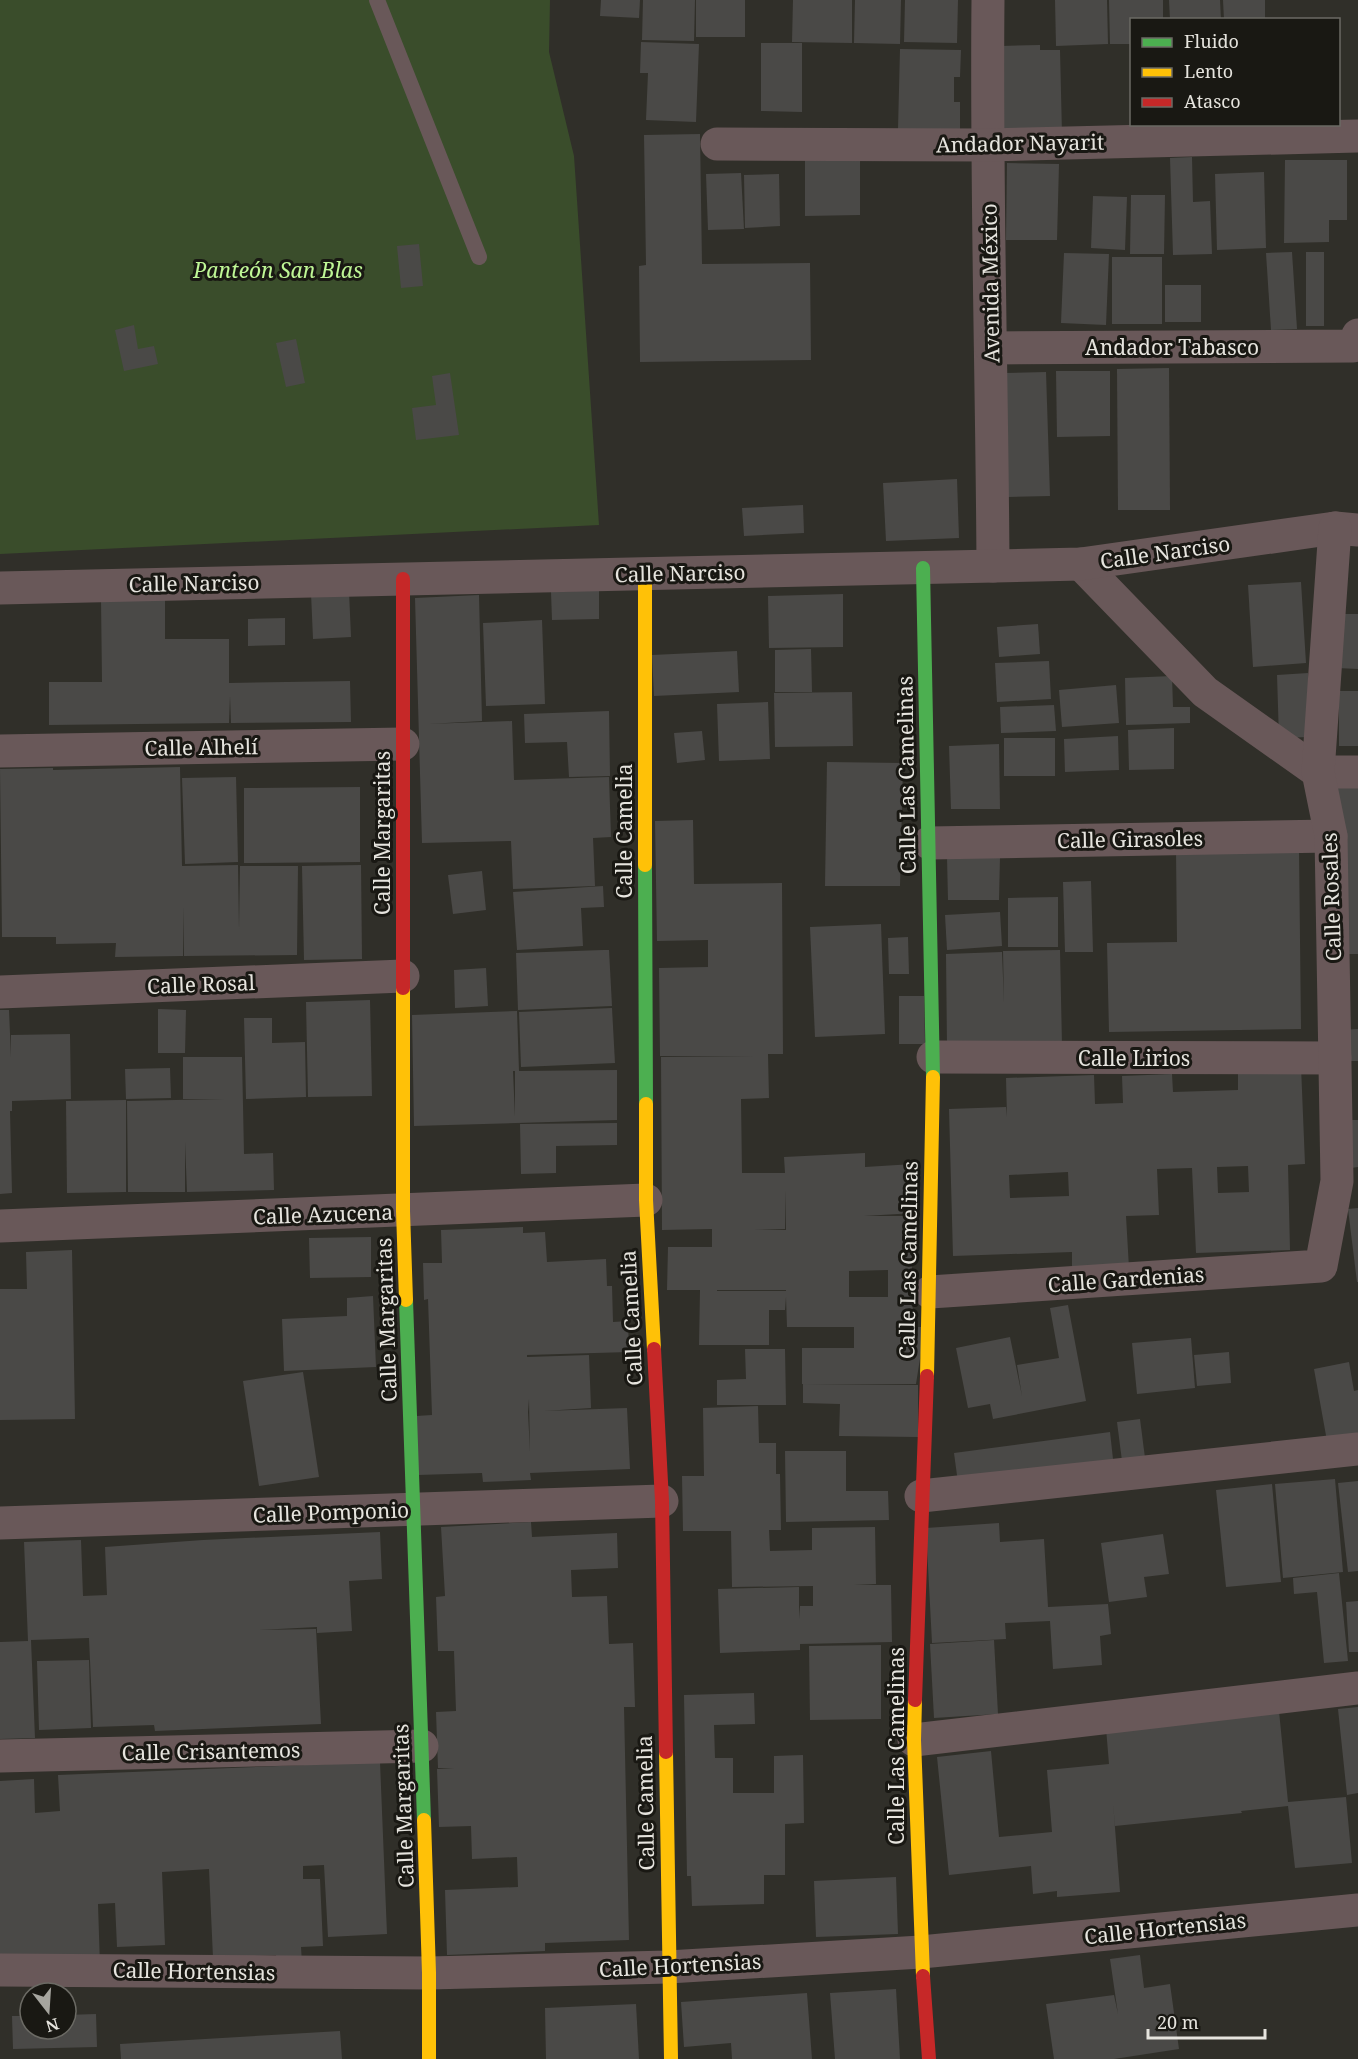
<svg xmlns="http://www.w3.org/2000/svg" width="1358" height="2059" viewBox="0 0 1358 2059" font-family="'Noto Serif',serif">
<rect width="100%" height="100%" fill="#302f29"/>
<path fill="#3a4d2b" d="M0,0H550L549,52L574,156L599,525L0,554Z"/>
<g fill="#4a4947" fill-rule="evenodd">
<path d="M601,0H640L639,18L600,16Z"/>
<path d="M643,0H695L694,41L642,40Z"/>
<rect x="696" y="0" width="49" height="37"/>
<path d="M793,0H852V43L792,42Z"/>
<path d="M855,0H901L900,44L854,43Z"/>
<path d="M905,0H958L957,43L904,42Z"/>
<path d="M1055,0H1107L1108,44L1056,46Z"/>
<path d="M1109,0H1163V20H1131V44H1110Z"/>
<path d="M1169,0H1220L1221,20H1170Z"/>
<path d="M1223,0H1265V20H1224Z"/>
<path d="M641,42L699,44L696,122L646,120L648,73H640Z"/>
<path d="M761,43H802V112L761,111Z"/>
<path d="M1040,45V50H1060L1062,134L1003,135L1001,46Z"/>
<path d="M900,49L961,50L960,77H954V102H960V130L898,129Z"/>
<path d="M700,134L702,264L810,263L811,360L640,362L639,266L646,265L644,135Z"/>
<path d="M1192,157L1193,202L1210,201L1212,254L1173,255L1170,158Z"/>
<path d="M860,159V215L805,216V160Z"/>
<path d="M1285,160H1347V220H1329V242L1284,243Z"/>
<path d="M1007,163L1059,164L1057,240H1006Z"/>
<path d="M1264,172L1266,248L1217,250L1215,174Z"/>
<path d="M741,173L744,229L708,230L706,174Z"/>
<path d="M779,174L780,226L745,228L744,175Z"/>
<path d="M1131,195H1165L1164,254H1130Z"/>
<path d="M1093,196L1127,197L1125,250L1091,248Z"/>
<path d="M419,244L423,286L401,288L397,246Z"/>
<path d="M1292,252L1297,329L1271,330L1266,253Z"/>
<rect x="1306" y="252" width="18" height="74"/>
<path d="M1064,253L1109,254L1106,325L1061,323Z"/>
<rect x="1112" y="257" width="50" height="67"/>
<rect x="1165" y="285" width="36" height="37"/>
<path d="M134,325L138,349L154,346L158,364L124,371L115,330Z"/>
<path d="M296,339L305,383L286,387L276,343Z"/>
<path d="M1169,368L1170,510H1118L1117,369Z"/>
<path d="M1056,371H1110V436L1057,437Z"/>
<path d="M1046,372L1050,496L1008,497L1004,373Z"/>
<path d="M450,373L459,435L416,440L412,408L436,405L432,376Z"/>
<path d="M957,479L959,538L886,541L883,483Z"/>
<path d="M803,505L804,533L744,536L742,508Z"/>
<path d="M1301,582L1306,663L1253,667L1248,585Z"/>
<path d="M599,590V619L552,620L551,592Z"/>
<path d="M349,591L351,637L313,639L311,593Z"/>
<path d="M843,594V647L769,648L768,596Z"/>
<path d="M479,595L482,721L428,724L512,721L514,780L609,777L611,837L593,838L595,886L513,889L511,841L422,843L415,598Z"/>
<path d="M165,598V639H229V683L350,681L351,722L231,723L230,696L229,723L49,725V682H102L101,599Z"/>
<path d="M1339,614H1358V669L1337,668Z"/>
<path d="M285,618V645L248,646V619Z"/>
<path d="M542,620L545,704L486,706L483,623Z"/>
<path d="M1038,624L1040,654L999,657L997,627Z"/>
<path d="M811,649L812,692H775V650Z"/>
<path d="M737,651L739,692L654,696L652,655Z"/>
<path d="M1049,661L1051,699L997,702L995,663Z"/>
<path d="M1308,673L1310,737L1279,738L1277,675Z"/>
<path d="M1172,676L1173,707H1190V723L1126,725L1125,678Z"/>
<path d="M1116,685L1119,723L1062,727L1059,690Z"/>
<rect x="1339" y="691" width="19" height="55"/>
<path d="M852,692L853,746L775,747L774,693Z"/>
<path d="M768,702L770,759L719,761L717,704Z"/>
<path d="M1054,705L1056,731L1001,733L1000,707Z"/>
<path d="M609,711L610,776L569,777L567,742L525,743L524,714Z"/>
<path d="M1174,728V769L1129,770L1128,730Z"/>
<path d="M702,731L705,760L677,763L674,733Z"/>
<path d="M1118,736L1119,770L1065,772L1064,739Z"/>
<rect x="1004" y="738" width="51" height="38"/>
<path d="M999,744L1000,809H951L949,746Z"/>
<path d="M827,762L903,763L900,886H825Z"/>
<path d="M180,767L182,866L238,865L239,929L240,866H298L297,955L184,956L183,907V956L115,957L116,943L56,944V937H2L0,769L53,768V770Z"/>
<path d="M236,777L238,862L185,864L182,778Z"/>
<path d="M1336,786H1358V954H1339Z"/>
<path d="M360,787V862L244,863V788Z"/>
<path d="M693,820L694,884L782,883L783,1054H768L769,1098L741,1099L742,1173H785L784,1157L865,1153V1167L913,1164L915,1213L864,1216H911L913,1326L902,1327H925L916,1384H802V1348H854V1327H787L786,1297L785,1310H769V1345H699L700,1290H667L668,1247H712V1229L662,1230L661,1057L753,1056H660L659,968L708,967V940L657,941L655,821ZM786,1190V1230H753L785,1229ZM888,1270V1297H849V1271ZM717,1290H786V1291H717Z"/>
<path d="M1299,849L1301,1029L1109,1032L1107,943L1177,942L1176,851Z"/>
<path d="M947,857H1000L999,900H948Z"/>
<path d="M361,865L362,959L304,960L302,866Z"/>
<path d="M482,871L486,910L453,914L448,875Z"/>
<path d="M1091,881L1093,952H1065L1063,882Z"/>
<path d="M603,886L604,907L581,908L583,946L517,950L513,892Z"/>
<path d="M1058,897V947H1008V898Z"/>
<path d="M1000,912L1002,946L947,950L945,915Z"/>
<path d="M881,924L885,1034L815,1037L810,927Z"/>
<path d="M908,937L909,974H889L888,938Z"/>
<path d="M603,950H609L612,1006L518,1010L516,953Z"/>
<path d="M1060,950L1062,1045L947,1047L946,954L1002,952L1004,1003L1003,951Z"/>
<path d="M486,968L488,1006L455,1008L454,970Z"/>
<path d="M899,996H924L925,1044H899Z"/>
<path d="M370,1000L372,1096L308,1097L306,1002Z"/>
<path d="M612,1008L615,1063L521,1067L519,1012Z"/>
<path d="M158,1009L186,1010L185,1053H158Z"/>
<path d="M0,1010H9L11,1057V1035L70,1034L71,1099L12,1101V1111H10L12,1193L0,1194Z"/>
<path d="M517,1011L519,1071L617,1070V1120L414,1126L412,1015ZM513,1071H515V1117Z"/>
<path d="M244,1018H272V1043L305,1042L306,1097L246,1099Z"/>
<path d="M1358,1029V1061H1343L1342,1030Z"/>
<path d="M183,1057H242L244,1154L273,1153L274,1190L187,1192L185,1142V1192H128L127,1101L224,1099H183Z"/>
<path d="M1301,1066L1305,1164L1288,1165L1290,1250L1196,1253L1192,1168L1157,1169L1159,1215L1126,1216L1129,1268L1072,1270V1252L953,1256L949,1109L1006,1107L1007,1117L1006,1078L1094,1075L1095,1104L1123,1103L1122,1076L1172,1074L1173,1092L1238,1090V1068ZM1248,1166L1249,1192L1218,1193L1217,1167ZM1068,1172L1069,1196L1010,1198L1009,1175Z"/>
<path d="M170,1068L171,1098L126,1099L125,1069Z"/>
<path d="M126,1100V1192L67,1193L66,1101Z"/>
<path d="M1349,1120H1358V1167L1351,1168Z"/>
<path d="M617,1123V1145L556,1146V1173L521,1174L520,1124Z"/>
<path d="M1358,1208V1282H1357L1348,1209Z"/>
<path d="M523,1227V1233L545,1232L547,1262L606,1259L607,1286H612L613,1322L628,1321L629,1352L527,1355V1357L589,1355L591,1408L544,1411L627,1408L630,1469L530,1473L531,1480L483,1482L482,1473L418,1475L416,1416L432,1415L428,1299L424,1300L423,1263H442L441,1230ZM529,1399L530,1451V1452L528,1412Z"/>
<path d="M371,1237V1277L310,1278L309,1238Z"/>
<path d="M72,1250L75,1419L0,1420V1289H27L26,1252Z"/>
<path d="M373,1296L376,1367L284,1371L282,1319L347,1316V1298Z"/>
<path d="M1068,1305L1086,1401L993,1419L990,1404L968,1408L956,1348L1010,1337L1022,1396L1017,1365L1059,1358L1050,1308Z"/>
<path d="M1191,1338L1195,1388L1137,1394L1132,1343Z"/>
<path d="M745,1349H785L786,1405H717V1380L746,1379Z"/>
<path d="M1229,1352L1231,1383L1197,1386L1194,1355Z"/>
<path d="M1349,1362L1354,1391L1358,1390V1436L1327,1441L1314,1369Z"/>
<path d="M303,1372L319,1477L259,1486L243,1381Z"/>
<path d="M803,1384L918,1385V1437L839,1436L840,1404L803,1403Z"/>
<path d="M758,1406L759,1443H776V1474H780L781,1530H769L770,1551L812,1550V1528L875,1527L876,1584L854,1585H891L892,1642L800,1644V1650L720,1653L718,1589L799,1587V1619L800,1606H813V1586L732,1587L731,1531H683L682,1476H704L703,1408Z"/>
<path d="M1140,1419L1145,1458L1122,1461L1117,1422Z"/>
<path d="M1110,1432L1114,1468L959,1490L954,1453Z"/>
<path d="M785,1451H846V1491H888L889,1520L786,1522Z"/>
<path d="M1335,1479L1343,1572L1283,1578L1275,1484Z"/>
<path d="M1358,1481V1571L1348,1572L1338,1483Z"/>
<path d="M1272,1484L1281,1582L1226,1587L1216,1490Z"/>
<path d="M531,1522L532,1537L617,1533L618,1568L571,1570L572,1597L607,1596L609,1644L633,1643L635,1707H624L629,1940L545,1943V1951L447,1955L445,1890L518,1887L517,1857L472,1859L471,1826L439,1827L437,1769H454L438,1768L436,1712L456,1711L454,1651H438L436,1597L445,1596L441,1527Z"/>
<path d="M999,1523L1000,1542L1044,1539L1048,1607L1108,1604L1111,1634L1100,1636L1102,1665L1053,1669L1050,1621L1005,1623L1006,1639L932,1643L926,1528Z"/>
<path d="M380,1532L382,1579L349,1581L352,1631L317,1633V1627L259,1630L316,1629L321,1724L155,1731L154,1725L93,1727L89,1638L31,1640L35,1738L0,1739V1642L28,1641L24,1542L81,1540L83,1596L107,1595L105,1547L203,1540Z"/>
<path d="M1163,1534L1169,1574L1144,1577L1147,1597L1109,1602L1101,1543Z"/>
<path d="M1339,1573L1348,1661L1324,1663L1317,1592L1294,1594L1293,1578Z"/>
<path d="M1358,1601V1652H1349L1346,1602Z"/>
<path d="M994,1640L998,1714L934,1718L930,1644Z"/>
<path d="M881,1645V1719L810,1720L809,1646Z"/>
<path d="M89,1660L91,1728L39,1730L37,1661Z"/>
<path d="M754,1693L755,1724L714,1725L715,1758H733V1793H774V1756L803,1755L804,1823L785,1824V1875H764V1904L692,1906L691,1876H687L684,1695Z"/>
<path d="M1358,1707V1793L1347,1795L1338,1709Z"/>
<path d="M1279,1711L1288,1802L1346,1797L1352,1863L1295,1868L1288,1806L1241,1811L1242,1813L1115,1826L1113,1802L1120,1892L1057,1897V1891L1033,1894L1031,1866L949,1875L937,1757L991,1751L999,1837L1052,1832L1047,1770L1109,1764L1106,1728Z"/>
<path d="M380,1762L387,1934L328,1937L324,1865L303,1866V1879H320L323,1946L301,1947L302,1963L277,1964L276,1955L213,1958L209,1869L162,1872L165,1945L117,1947L115,1903L98,1904L100,1966L0,1958V1781L34,1779L35,1813L60,1811L58,1775Z"/>
<path d="M896,1877L898,1934L816,1937L814,1881Z"/>
<path d="M1140,1955L1144,1988L1170,1984L1179,2049L1114,2059H1054L1046,2004L1114,1995L1118,2014L1110,1959Z"/>
<path d="M896,1989L900,2059H835L830,1993Z"/>
<path d="M807,1993L812,2059H732L731,2043L684,2047L681,2002Z"/>
<path d="M636,2004L639,2059H546L545,2008Z"/>
<path d="M96,2014L97,2047L13,2049L12,2016H30V2029H66V2015Z"/>
<path d="M340,2031L342,2059H121L120,2044Z"/>
</g>
<g fill="none" stroke-linecap="round" stroke-linejoin="round">
<path stroke="#695859" stroke-width="16" d="M377,0L479,257"/>
<g stroke="#695859" stroke-width="33">
<path d="M988,0C986,189 992,377 993,566"/>
<path d="M717,144L986,145L1358,136"/>
<path d="M991,348L1353,346L1358,335"/>
<path d="M1081,564L1205,692L1318,772H1358"/>
<path d="M0,588L1081,564L1335,528L1358,530"/>
<path d="M0,751L403,744"/>
<path d="M929,843L1331,836"/>
<path d="M0,992L403,976"/>
<path d="M933,1057L1335,1058"/>
<path d="M0,1226L646,1200"/>
<path d="M930,1292L1321,1266L1337,1181L1331,836L1318,772L1335,528"/>
<path d="M921,1496L1358,1449"/>
<path d="M0,1523L662,1501"/>
<path d="M914,1740L1358,1688"/>
<path d="M0,1756L422,1746"/>
<path d="M0,1970L429,1973L668,1967L921,1952L1358,1910"/>
</g>
<g stroke="#4caf50" stroke-width="14">
<path d="M923,568L933,1077"/>
<path d="M645,865L646,1104"/>
<path d="M406,1300L424,1820"/>
</g>
<g stroke="#ffc107" stroke-width="14">
<path d="M645,574V865"/>
<path d="M403,988V1211L406,1300"/>
<path d="M646,1104V1200L654,1349"/>
<path d="M927,1376L933,1077"/>
<path d="M915,1700L914,1740L923,1976"/>
<path d="M666,1752L671,2059"/>
<path d="M424,1820L429,1973V2059"/>
</g>
<g stroke="#c62828" stroke-width="14">
<path d="M403,579V988"/>
<path d="M654,1349L662,1501L666,1752"/>
<path d="M915,1700L927,1376"/>
<path d="M923,1976L929,2059"/>
</g>
</g>
<g text-anchor="middle" dominant-baseline="central" stroke-width="6" stroke-linejoin="round" paint-order="stroke">
<g font-size="21" fill="#e6e4de" stroke="#191813">
<text transform="translate(1020 143) rotate(-1)">Andador Nayarit</text>
<text transform="translate(990 283) rotate(-91)">Avenida México</text>
<text x="1172" y="347">Andador Tabasco</text>
<text transform="translate(1165 552) rotate(-8)">Calle Narciso</text>
<text transform="translate(680 573) rotate(-1)">Calle Narciso</text>
<text transform="translate(194 583) rotate(-1)">Calle Narciso</text>
<text transform="translate(201 747) rotate(-1)">Calle Alhelí</text>
<text transform="translate(906 775) rotate(-91)">Calle Las Camelinas</text>
<text transform="translate(624 831) rotate(-90)">Calle Camelia</text>
<text transform="translate(382 833) rotate(-90)">Calle Margaritas</text>
<text transform="translate(1130 839) rotate(-1)">Calle Girasoles</text>
<text transform="translate(1331 897) rotate(-92)">Calle Rosales</text>
<text transform="translate(201 984) rotate(-2)">Calle Rosal</text>
<text x="1134" y="1058">Calle Lirios</text>
<text transform="translate(323 1214) rotate(-2)">Calle Azucena</text>
<text transform="translate(908 1260) rotate(-89)">Calle Las Camelinas</text>
<text transform="translate(1126 1279) rotate(-4)">Calle Gardenias</text>
<text transform="translate(631 1318) rotate(-93)">Calle Camelia</text>
<text transform="translate(386 1320) rotate(-92)">Calle Margaritas</text>
<text transform="translate(331 1512) rotate(-2)">Calle Pomponio</text>
<text transform="translate(896 1746) rotate(-90)">Calle Las Camelinas</text>
<text transform="translate(211 1751) rotate(-1)">Calle Crisantemos</text>
<text transform="translate(645 1803) rotate(-91)">Calle Camelia</text>
<text transform="translate(403 1806) rotate(-92)">Calle Margaritas</text>
<text transform="translate(1165 1928) rotate(-6)">Calle Hortensias</text>
<text transform="translate(680 1965) rotate(-3)">Calle Hortensias</text>
<text transform="translate(194 1971) rotate(1)">Calle Hortensias</text>
</g>
<g font-size="21" font-style="italic" fill="#bff796" stroke="#191813">
<text x="278" y="270">Panteón San Blas</text>
</g>
</g>
<rect x="1130" y="18" width="210" height="108" fill="#191813" stroke="#6b6a64" stroke-width="1.5"/>
<rect x="1142" y="38" width="30" height="9" fill="#4caf50" stroke="#6b6a64" stroke-width="1.5"/>
<text x="1184" y="48" font-size="18" fill="#e6e4de">Fluido</text>
<rect x="1142" y="68" width="30" height="9" fill="#ffc107" stroke="#6b6a64" stroke-width="1.5"/>
<text x="1184" y="78" font-size="18" fill="#e6e4de">Lento</text>
<rect x="1142" y="98" width="30" height="9" fill="#c62828" stroke="#6b6a64" stroke-width="1.5"/>
<text x="1184" y="108" font-size="18" fill="#e6e4de">Atasco</text>
<g transform="translate(48 2011) rotate(163)"><circle r="28" fill="#191813" stroke="#6b6a64" stroke-width="1.5"/>
<path d="M0-4.5L10 22L0 15L-10 22Z" fill="#a6a59f"/>
<text y="-9" font-size="16" font-weight="bold" text-anchor="middle" fill="#e6e4de">N</text>
</g>
<path d="M1148 2029v9h117v-9" fill="none" stroke="#e6e4de" stroke-width="3"/>
<text x="1157" y="2029" font-size="18" fill="#e6e4de" stroke="#191813" stroke-width="4.5" paint-order="stroke">20 m</text>
</svg>
